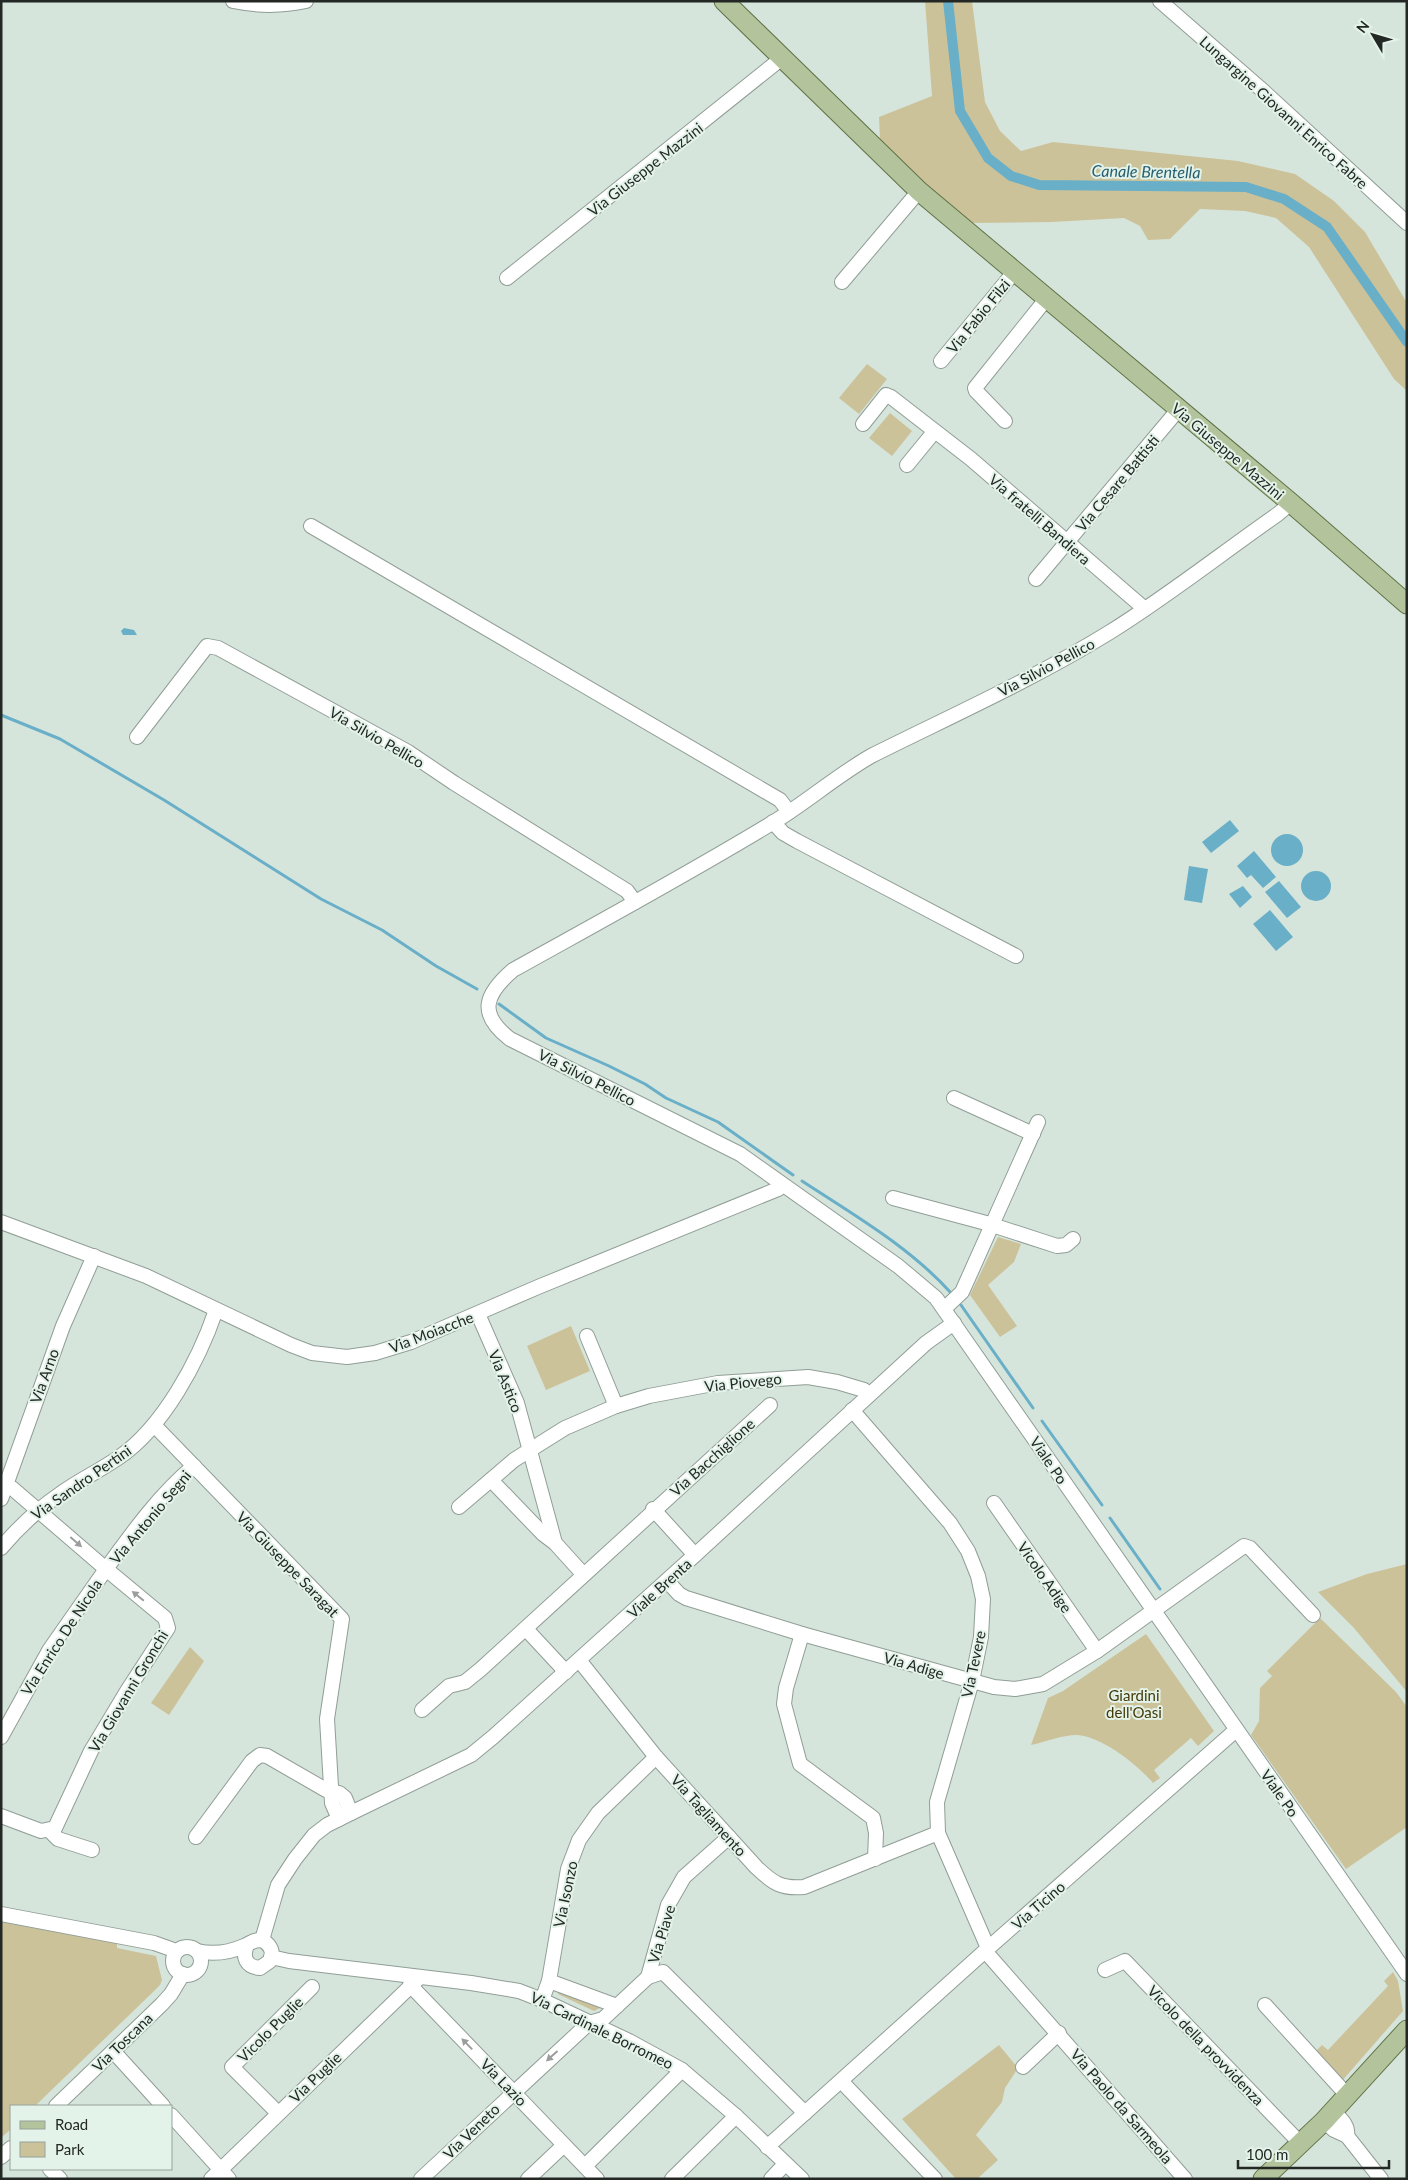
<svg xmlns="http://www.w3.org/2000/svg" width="1408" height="2180" viewBox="0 0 1408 2180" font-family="Lato,sans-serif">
<rect width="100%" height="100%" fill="#d6e5dc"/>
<g fill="#ccc29a">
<path d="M925,1H972L985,102L1000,131L1021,151L1053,142L1238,161L1295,174L1334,201L1365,232L1407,303V391L1394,379L1309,247L1276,218L1245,211L1200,209L1170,239L1148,240L1140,226L1124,218L1052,222L967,223L925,185L880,141L879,117L932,96Z"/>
<path d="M867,364L887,379L859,414L839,398Z"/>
<path d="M890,413L912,431L892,456L869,438Z"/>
<path d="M998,1237L1021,1244L1014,1262L988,1285L1017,1326L1000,1337L970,1295Z"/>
<path d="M571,1326L590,1371L546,1390L527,1346Z"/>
<path d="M1407,1564V1692L1354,1628L1318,1592L1367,1574Z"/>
<path d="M1320,1618L1396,1692L1407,1707V1827L1346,1869L1251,1735L1259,1721L1260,1688L1272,1676L1267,1671Z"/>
<path d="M1146,1634L1214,1731L1198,1746L1191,1738L1154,1770L1160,1778L1153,1783C1138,1765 1101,1736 1077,1735C1062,1735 1045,1742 1031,1745L1048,1698L1063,1691Z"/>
<path d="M190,1647L204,1661L169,1715L151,1703Z"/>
<path d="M1,1922L117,1943V1948L156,1956L162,1980L160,1985L152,1993L35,2106H11V2129L1,2138Z"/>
<path d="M1393,1972L1398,1981L1403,2011L1341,2082L1314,2053L1322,2045L1328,2050L1388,1986L1384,1981Z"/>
<path d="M558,1991L600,2008L594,2011L558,1994Z"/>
<path d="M999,2045L1018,2068L1005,2088L1002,2102L976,2135L998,2160L977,2179H956L902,2119Z"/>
</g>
<g fill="#69afc8">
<path d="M124,628L134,630L137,635H123L121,631Z"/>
<path d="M1230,820L1239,831L1211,853L1202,842Z"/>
<circle cx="1287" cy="850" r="16"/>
<path d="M1254,851L1276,877L1263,888L1251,875L1247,878L1237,866Z"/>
<path d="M1189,866L1208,869L1202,903L1184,900Z"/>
<circle cx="1316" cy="886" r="15"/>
<path d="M1279,881L1301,907L1287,918L1265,892Z"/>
<path d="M1243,886L1252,897L1240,908L1229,894Z"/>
<path d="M1270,910L1293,937L1276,951L1253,924Z"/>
</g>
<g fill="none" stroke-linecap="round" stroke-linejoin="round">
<g stroke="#69afc8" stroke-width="3">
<path d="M1,715L60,739L164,800L321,899L382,930L436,966L477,989"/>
<path d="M499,1004L546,1038L609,1066L645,1084L666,1098L718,1122L793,1175"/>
<path d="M802,1181C854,1215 910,1247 952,1294"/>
<path d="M961,1305L1033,1408"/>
<path d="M1042,1421L1102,1505"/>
<path d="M1110,1518L1160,1589"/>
</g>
<path stroke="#69afc8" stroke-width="10" d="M948,1L960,111L988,158L1011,176L1039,185L1246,187L1284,199L1327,227L1407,342"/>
<g stroke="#909e96" stroke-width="16">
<g id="minor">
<path d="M233,1C257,6 283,6 306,1"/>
<path d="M1160,1L1261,89L1407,223"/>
<path d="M507,278L782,58"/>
<path d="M842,282L919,191"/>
<path d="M941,361L1015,271"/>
<path d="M1005,421L976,391L975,388L1047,298"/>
<path d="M863,424L886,395L891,397L971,459L1145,609"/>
<path d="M907,465L934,432"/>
<path d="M1291,503L1278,514C1222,553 1168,596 1110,632C1034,679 951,716 871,756C838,775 809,800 777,820C690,873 601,921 513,970C484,995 478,1014 510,1039L740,1154L898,1266L936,1298L1407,1974"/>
<path d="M311,526L780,800L789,812"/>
<path d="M1036,579L1178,410"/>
<path d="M137,737L207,646L218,648L408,752L454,783L627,891L635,902"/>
<path d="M773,822L783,833L797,841L1016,956"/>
<path d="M954,1098L1033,1134"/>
<path d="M893,1198L986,1223L1057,1246L1066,1245L1073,1239"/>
<path d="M1,1222L146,1276L291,1345L312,1353L347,1357L375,1353L411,1342L538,1287L778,1189L782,1185"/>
<path d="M945,1308L962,1292L1038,1122"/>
<path d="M478,1314L517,1403L555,1543"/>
<path d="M587,1336L616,1406"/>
<path d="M852,1410L950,1523L968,1551L978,1576L983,1599L981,1637L972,1681L937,1802L938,1833L988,1948"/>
<path d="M154,1425L342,1619L327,1719L332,1803L339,1819"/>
<path d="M491,1480L543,1534L555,1543L583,1574"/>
<path d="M1,1499L63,1326L94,1256"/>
<path d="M994,1503L1097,1651"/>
<path d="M459,1507L514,1460L565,1428L616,1406L649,1396L718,1383L808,1377L837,1382L864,1390L869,1395"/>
<path d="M653,1509L695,1555"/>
<path d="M1,1548C18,1528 38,1509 60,1494C78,1481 99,1471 118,1458C163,1428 199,1360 216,1310"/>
<path d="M667,1581L679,1594L686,1598L802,1634L994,1687L1015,1689L1043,1684L1097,1651L1244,1546L1250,1548L1313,1615"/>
<path d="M526,1629L566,1672"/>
<path d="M802,1634L786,1688L784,1704L800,1764L873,1818L876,1833L875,1859"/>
<path d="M579,1660L656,1757L757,1868C773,1883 781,1889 804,1887L938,1833"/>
<path d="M422,1710L449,1686L465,1682L481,1669L770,1405"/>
<path d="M1,1737L50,1649L106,1569L12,1488"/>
<path d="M1,1816L41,1831L55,1828L91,1751L127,1691L168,1628L165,1618L106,1569C132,1533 160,1494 194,1466"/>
<path d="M49,1830L58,1839L92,1850"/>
<path d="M196,1837L252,1761L260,1755L267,1756L326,1790L339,1793L345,1798L351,1813"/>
<path d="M1,1914L154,1943L171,1949L176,1952"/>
<path d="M262,1940L278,1885L295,1859L314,1835L327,1825L351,1813L471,1755L493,1737L695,1555L926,1343L954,1323"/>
<circle cx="187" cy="1961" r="14"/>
<path d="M197,1951C214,1955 228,1953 244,1946C251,1943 254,1939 262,1940C271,1945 274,1952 270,1961L260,1968C246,1967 242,1957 247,1945"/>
<path d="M985,1951L1185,2179"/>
<path d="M271,1957L289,1961L471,1983L519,1991L542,2000L629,2041L682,2070L736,2116L802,2179"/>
<path d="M1105,1970L1125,1961L1301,2144"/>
<path d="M648,1977L663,1972L805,2113"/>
<path d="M549,1981L617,2006"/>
<path d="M410,1985L597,2179"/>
<path d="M542,2000L549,1981L568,1869L579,1840L598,1813L656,1757"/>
<path d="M1265,2005L1347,2095"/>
<path d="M113,2051L163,2106"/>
<path d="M1023,2067L1059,2033"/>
<path d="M842,2082L935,2179"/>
<path d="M56,2106L162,2004L171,1994L183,1974"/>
<path d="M1333,2111C1340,2118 1349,2125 1347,2136"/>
<path d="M278,2113L232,2067L312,1987"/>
<path d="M171,2115L229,2179"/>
<path d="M1324,2121L1334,2130L1347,2136L1381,2179"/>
<path d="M767,2147L985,1951L1236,1730"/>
<path d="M1,2157L11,2148"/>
<path d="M585,2166L682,2070"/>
<path d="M50,2169L60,2179"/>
<path d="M211,2179L420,1977"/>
<path d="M421,2179L589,2023L603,2019L648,1977L668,1905L684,1877L729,1837"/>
<path d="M528,2179L564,2145"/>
<path d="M672,2179L736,2116"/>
<path d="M771,2179L785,2164"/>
</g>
</g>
<g stroke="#5f7346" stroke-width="21">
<g id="major">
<path d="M724,1L919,191L1291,503L1407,604"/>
<path d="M1263,2179L1324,2121L1407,2030"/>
</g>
</g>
<use href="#minor" stroke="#fff" stroke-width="14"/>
<use href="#major" stroke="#b3c39b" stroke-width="19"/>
</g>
<defs><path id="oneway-solid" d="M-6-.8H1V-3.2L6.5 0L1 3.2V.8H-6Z" transform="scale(1.25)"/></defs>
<g fill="#9c9e9d">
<use href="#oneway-solid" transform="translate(76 1542) rotate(41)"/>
<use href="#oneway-solid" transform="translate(138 1596) rotate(-141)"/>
<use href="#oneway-solid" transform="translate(467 2044) rotate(-134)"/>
<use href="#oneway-solid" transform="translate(552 2056) rotate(138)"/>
</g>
<g text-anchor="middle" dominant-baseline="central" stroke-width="4" stroke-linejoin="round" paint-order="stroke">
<g font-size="15" fill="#232825" stroke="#e3f3e9">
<text transform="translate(1284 112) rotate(42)">Lungargine Giovanni Enrico Fabre</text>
<text transform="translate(645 169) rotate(-38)">Via Giuseppe Mazzini</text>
<text transform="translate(978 316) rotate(-51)">Via Fabio Filzi</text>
<text transform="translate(1228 451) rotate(40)">Via Giuseppe Mazzini</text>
<text transform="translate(1117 483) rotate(-50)">Via Cesare Battisti</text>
<text transform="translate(1040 519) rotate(41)">Via fratelli Bandiera</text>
<text transform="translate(1046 667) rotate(-28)">Via Silvio Pellico</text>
<text transform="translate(377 737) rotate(30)">Via Silvio Pellico</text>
<text transform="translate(587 1077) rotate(27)">Via Silvio Pellico</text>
<text transform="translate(431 1332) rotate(-21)">Via Moiacche</text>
<text transform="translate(44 1376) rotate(-70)">Via Arno</text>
<text transform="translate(506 1381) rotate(68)">Via Astico</text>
<text transform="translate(743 1382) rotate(-6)">Via Piovego</text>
<text transform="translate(712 1457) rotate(-42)">Via Bacchiglione</text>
<text transform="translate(1049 1460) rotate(56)">Viale Po</text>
<text transform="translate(81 1482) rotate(-35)">Via Sandro Pertini</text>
<text transform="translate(150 1517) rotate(-50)">Via Antonio Segni</text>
<text transform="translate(288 1564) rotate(46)">Via Giuseppe Saragat</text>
<text transform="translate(1045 1577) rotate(55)">Vicolo Adige</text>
<text transform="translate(659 1588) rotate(-42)">Viale Brenta</text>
<text transform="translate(61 1637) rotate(-57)">Via Enrico De Nicola</text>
<text transform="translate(973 1664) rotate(-78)">Via Tevere</text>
<text transform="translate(914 1665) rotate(16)">Via Adige</text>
<text transform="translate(128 1691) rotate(-59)">Via Giovanni Gronchi</text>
<text transform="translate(1280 1793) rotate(55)">Viale Po</text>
<text transform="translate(709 1815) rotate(48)">Via Tagliamento</text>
<text transform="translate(565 1894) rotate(-78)">Via Isonzo</text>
<text transform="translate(1038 1905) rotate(-41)">Via Ticino</text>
<text transform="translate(661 1934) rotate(-73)">Via Piave</text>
<text transform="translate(270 2029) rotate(-45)">Vicolo Puglie</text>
<text transform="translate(602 2030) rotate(26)">Via Cardinale Borromeo</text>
<text transform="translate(122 2042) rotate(-44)">Via Toscana</text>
<text transform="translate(1206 2045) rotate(46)">Vicolo della provvidenza</text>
<text transform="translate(315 2077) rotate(-44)">Via Puglie</text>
<text transform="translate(504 2082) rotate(46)">Via Lazio</text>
<text transform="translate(1122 2106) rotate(49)">Via Paolo da Sarmeola</text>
<text transform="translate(471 2131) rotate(-44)">Via Veneto</text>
</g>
<g font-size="15" fill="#453908" stroke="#e3f3e9">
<text x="1134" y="1695">Giardini<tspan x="1134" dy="17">dell'Oasi</tspan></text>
</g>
<g font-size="16" font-style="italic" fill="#265e70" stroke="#e3f3e9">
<text transform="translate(1146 171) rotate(1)">Canale Brentella</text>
</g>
</g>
<rect width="1408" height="2180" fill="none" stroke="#232825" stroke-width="5"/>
<rect x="10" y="2105" width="162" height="65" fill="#e3f3e9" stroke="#96a29b"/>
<rect x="20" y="2121" width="25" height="8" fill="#b3c39b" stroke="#96a29b"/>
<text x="55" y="2130" font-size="15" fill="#232825">Road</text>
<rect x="20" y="2142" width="25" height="15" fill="#ccc29a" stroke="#96a29b"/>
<text x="55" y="2155" font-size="15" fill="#232825">Park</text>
<g transform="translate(1373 35) rotate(308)" stroke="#e3f3e9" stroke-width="4" paint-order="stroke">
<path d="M0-4L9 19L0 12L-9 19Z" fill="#232825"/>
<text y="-8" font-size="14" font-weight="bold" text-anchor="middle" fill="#232825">N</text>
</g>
<path d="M1238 2160v8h151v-8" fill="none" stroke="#232825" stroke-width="2.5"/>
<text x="1246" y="2160" font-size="15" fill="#232825" stroke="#e3f3e9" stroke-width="4" paint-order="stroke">100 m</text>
</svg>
